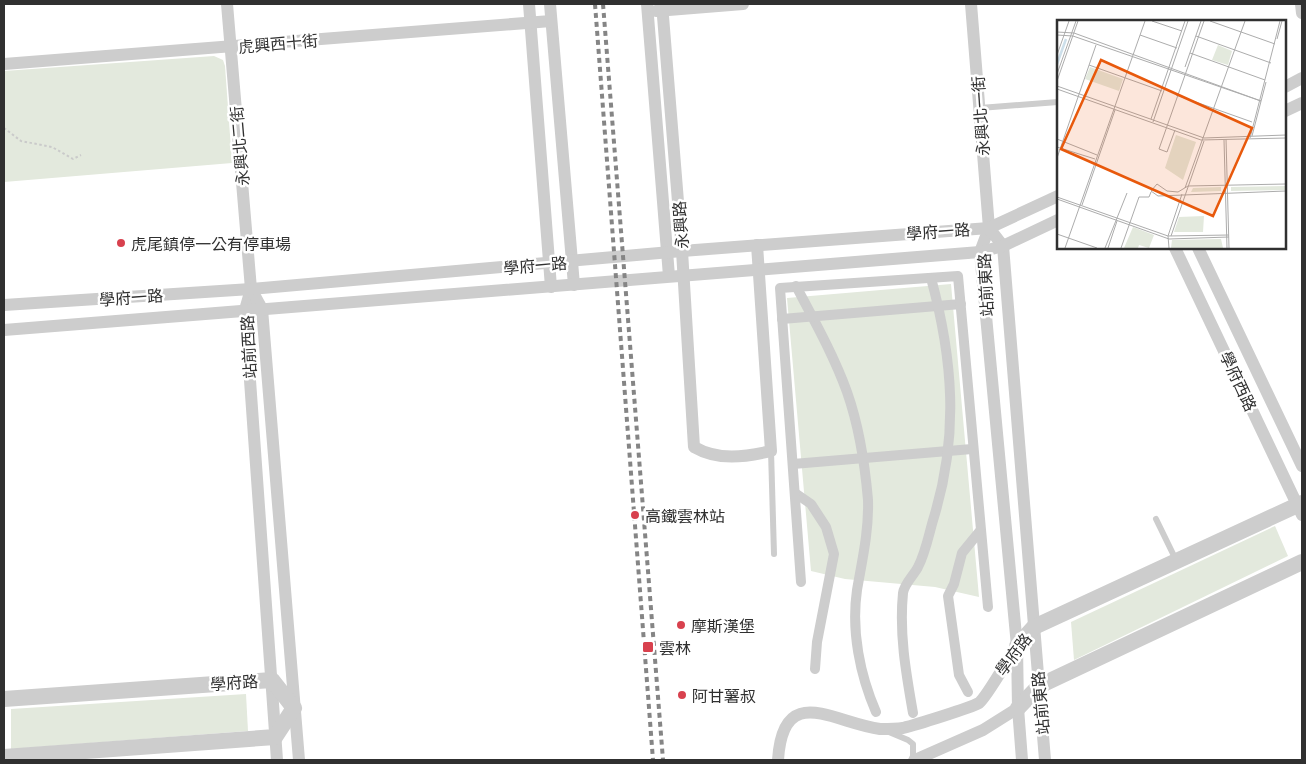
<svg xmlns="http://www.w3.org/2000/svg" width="1306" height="764" viewBox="0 0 1306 764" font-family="Lato,'Noto Sans TC',sans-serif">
<rect width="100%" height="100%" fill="#fff"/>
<g fill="#e3e9dd">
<path d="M214,56L223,60L225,66L232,163L4,182V71Z"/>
<path d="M951,284L979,597L935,587L845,579L811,571L787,298Z"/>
<path d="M1275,526L1288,556L1074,660L1071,622Z"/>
<path d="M246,694L248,731L11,749V709Z"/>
</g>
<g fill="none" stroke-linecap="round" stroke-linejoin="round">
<path stroke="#cacaca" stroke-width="2" stroke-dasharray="2.5 2.5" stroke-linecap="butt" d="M4,128L21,141L52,147L73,159L81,155"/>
<g stroke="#cdcdcd" stroke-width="6">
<path d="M980,108L1058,102"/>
<path d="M771,451L774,554"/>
<path d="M1156,519L1176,560"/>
<path d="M889,732L908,740L913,744V756L911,760"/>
</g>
<g stroke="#cdcdcd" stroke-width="10">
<path d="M796,286C814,320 834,356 847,392C859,426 865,465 868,500C869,531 862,561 857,590C851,631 860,675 876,712"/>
<path d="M782,319L961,304"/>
<path d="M793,464L972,449"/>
<path d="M795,493L811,504L826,527L834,554L817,642L815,669"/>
<path d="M801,582L780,288L958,276L988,607"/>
<path d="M968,692L959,675L948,596L954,584L962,553L980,531"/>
<path d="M913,713C906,673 899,634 903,593C904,584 914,575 918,567C926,552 929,533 934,517C959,435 953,359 931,278"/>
</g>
<g stroke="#cdcdcd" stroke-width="12">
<path d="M227,4L251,289L245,310L277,760"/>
<path d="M529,4L551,287"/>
<path d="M550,4L574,285"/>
<path d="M647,4L669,276"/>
<path d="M662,4L682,251L694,447C718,461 745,457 771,451L757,245"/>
<path d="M971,4L989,228L980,252L1017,646L1018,708L1022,760"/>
<path d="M1301,4L1302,13"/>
<path d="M656,11L743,4"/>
<path d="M4,64L551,21"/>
<path d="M1285,87L1302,78"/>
<path d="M1285,111L1302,103"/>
<path d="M989,228L1003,246L1045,760"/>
<path d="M1175,248L1302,515"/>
<path d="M1198,248L1302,466"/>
<path d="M251,289L262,309L299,760"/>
<path d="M4,305L251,289L682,251L989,228L1058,196"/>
<path d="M4,330L980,252L1003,246L1058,220"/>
<path d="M778,760C783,682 832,722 880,729C886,729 896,729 903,728C915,725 970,708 979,703C987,697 1009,657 1017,646"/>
<path d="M915,760L983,730L1018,708"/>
</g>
<g stroke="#cdcdcd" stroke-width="16">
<path d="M1017,646L1034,627L1302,503"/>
<path d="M4,699L272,680L294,708L275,737L4,757"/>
<path d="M1018,708L1039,686L1302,562"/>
</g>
<g stroke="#858585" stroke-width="4" stroke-dasharray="5 4" stroke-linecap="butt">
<path d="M595,4L653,760"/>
<path d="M603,4L663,760"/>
</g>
</g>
<g fill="#d8414e" stroke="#fff" stroke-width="2">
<circle cx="121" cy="243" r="5"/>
<circle cx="635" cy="515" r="5"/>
<circle cx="681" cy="625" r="5"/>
<rect x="642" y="641" width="12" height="12" rx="2.5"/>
<circle cx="682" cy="695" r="5"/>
</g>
<g text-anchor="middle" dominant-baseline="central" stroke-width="5" stroke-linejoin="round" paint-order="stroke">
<g font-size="16" fill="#303030" stroke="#fff">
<text transform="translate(278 43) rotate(-5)">虎興西十街</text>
<text transform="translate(980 116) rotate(-94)">永興北一街</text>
<text transform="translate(239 146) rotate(-95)">永興北二街</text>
<text transform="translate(680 225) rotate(-94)">永興路</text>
<text transform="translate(938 231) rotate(-4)">學府一路</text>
<text transform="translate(535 265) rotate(-5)">學府一路</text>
<text transform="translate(985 285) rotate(-93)">站前東路</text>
<text transform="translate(131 297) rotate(-4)">學府一路</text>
<text transform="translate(248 347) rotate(-93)">站前西路</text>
<text transform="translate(1239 381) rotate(65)">學府西路</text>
<text transform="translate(1013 654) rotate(-53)">學府路</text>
<text transform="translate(234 682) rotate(-4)">學府路</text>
<text transform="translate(1040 703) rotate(-95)">站前東路</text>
</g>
<g font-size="16" fill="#303030" stroke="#fff" text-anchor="start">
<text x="131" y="243">虎尾鎮停一公有停車場</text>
<text x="645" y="515">高鐵雲林站</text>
<text x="691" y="625">摩斯漢堡</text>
<text x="659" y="647">雲林</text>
<text x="692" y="695">阿甘薯叔</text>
</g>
</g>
<g transform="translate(1057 20)">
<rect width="229" height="229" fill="#fff"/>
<path d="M161,25L175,31L171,45L155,40ZM33,47L66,59L62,71L28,59ZM119,115L139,122L126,160L108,148ZM229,166V170L174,171V167ZM164,167V171L134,172L136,168ZM147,196L146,212H117L122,197ZM76,207L97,215L92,228L82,225L81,228H67ZM164,219L166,228H114L115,220Z" fill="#e3e9dd"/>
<path fill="none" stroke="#cddfea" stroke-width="2.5" d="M0,44L9,19"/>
<path fill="none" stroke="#acacac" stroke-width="1" d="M95,1L125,11M153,1L218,24M0,12L17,13L204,81M0,15L16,16L204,81M83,15L120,28M139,16L214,43M220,19L225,1M133,33L208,60M0,35L12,1M32,45L105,71M128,47L144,1M0,54L19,1M0,61L21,1M0,66L147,118L229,115M0,69L144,120L229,118M119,75L195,102M94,99L128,1M96,102L131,1M118,110L110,132L102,129L147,1M195,116L209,62M193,118L223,1M0,119L40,135M169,119L172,228M167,120L170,228M0,127L38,139M0,138L39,25M229,164L131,166L121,172L110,171L100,164L94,171L101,176L229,171M128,168L188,1M0,177L111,216L172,215M0,179L112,219L172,217M25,185L58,90M0,214L40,228M114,216L147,121M8,228L88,1M48,228L70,173M51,228L60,201M64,228L82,177H92L94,172M112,228L111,216L125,174"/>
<path fill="#e8590c" fill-opacity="0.15" stroke="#e8590c" stroke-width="2.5" d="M44,40L195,108L156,196L4,129Z"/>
<rect width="229" height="229" fill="none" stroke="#303030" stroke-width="2.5"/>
</g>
<rect width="1306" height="764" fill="none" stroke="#303030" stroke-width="10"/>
</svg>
